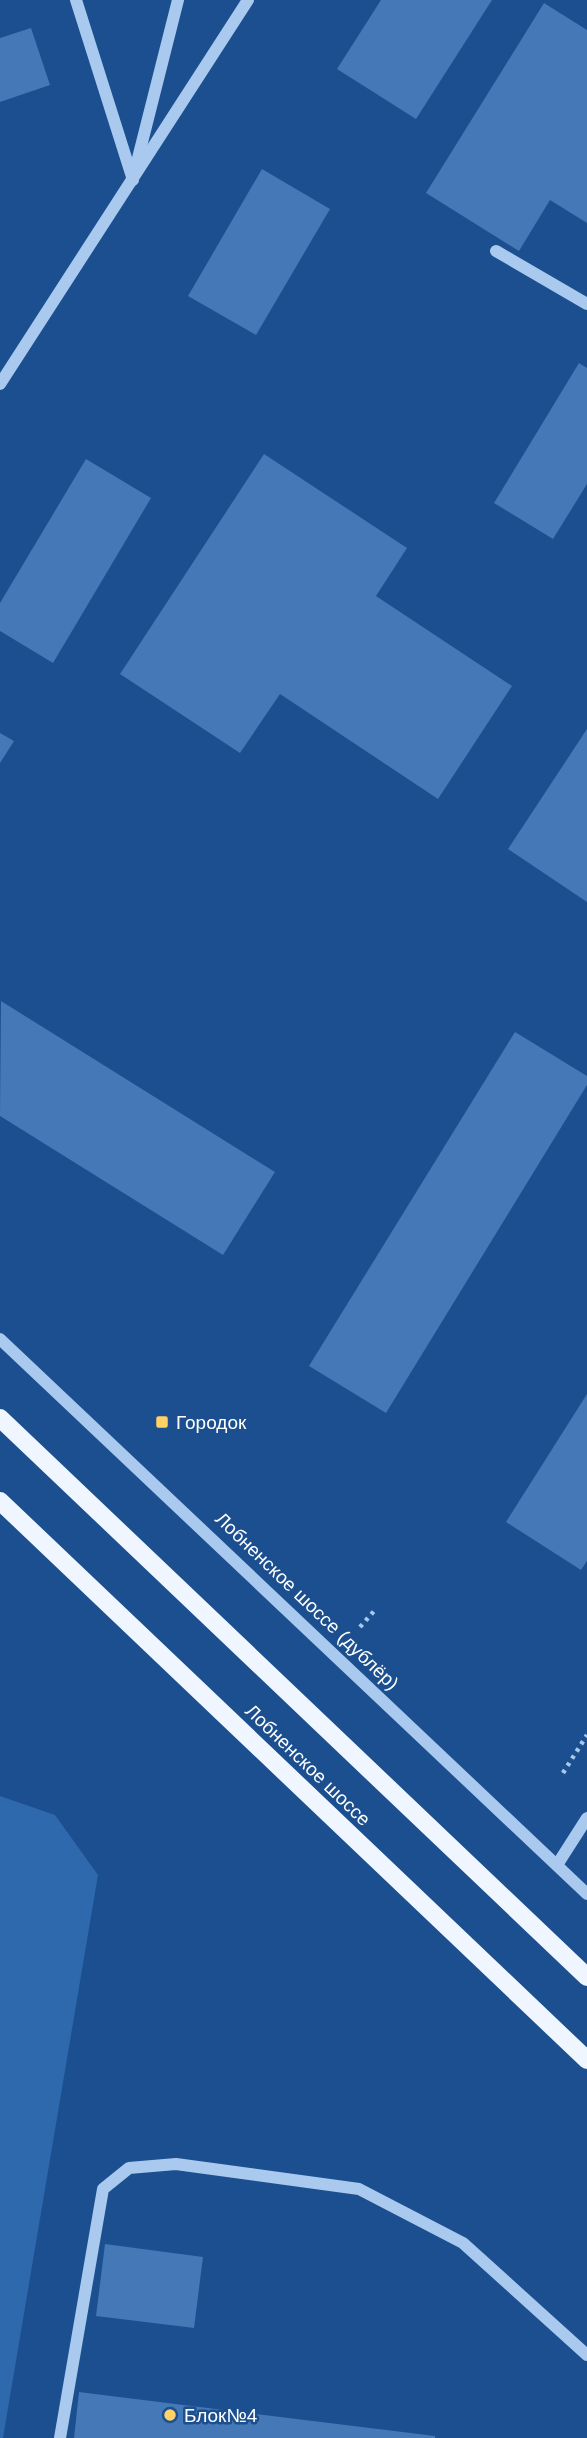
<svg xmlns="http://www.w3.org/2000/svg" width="587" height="2438" viewBox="0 0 587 2438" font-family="Helvetica,sans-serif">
<rect width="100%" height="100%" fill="#1b4f8f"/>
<path fill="#2e69ad" d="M0,1796L55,1815L98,1875L3,2438H0Z"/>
<g fill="#4478b7">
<path d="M381,0H492L416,119L337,69Z"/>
<path d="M544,3L587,30V223L550,200L519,251L426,193Z"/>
<path d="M31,28L50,85L0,102V38Z"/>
<path d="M262,169L330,209L256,335L188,296Z"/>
<path d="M579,363L587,368V484L553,539L494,503Z"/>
<path d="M264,454L407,548L376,596L512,686L438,799L280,694L240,753L120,674Z"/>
<path d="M86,459L151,498L53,663L0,631V603Z"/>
<path d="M587,729V902L508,849Z"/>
<path d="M0,733L14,741L0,763Z"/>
<path d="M1,1001L275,1172L223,1255L0,1116Z"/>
<path d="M515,1032L587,1076V1085L386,1413L309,1366Z"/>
<path d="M587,1394V1561L581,1570L506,1522Z"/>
<path d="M105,2244L203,2257L194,2328L96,2316Z"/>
<path d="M79,2392L435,2436V2438H74Z"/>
</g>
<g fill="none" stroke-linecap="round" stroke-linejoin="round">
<g stroke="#a9c9ee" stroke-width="4.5" stroke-dasharray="3.5 5" stroke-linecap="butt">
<path d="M360,1627L375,1610"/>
<path d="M563,1773L587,1735"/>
</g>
<g stroke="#a9c9ee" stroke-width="12">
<path d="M76,0L133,180"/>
<path d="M135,170L178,0"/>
<path d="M496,251L587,304"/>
<path d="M0,384L248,0"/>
<path d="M0,1339L587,1894"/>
<path d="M557,1865L587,1818"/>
<path d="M60,2438L103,2189L129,2168L176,2164L359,2189L463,2243L587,2355"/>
</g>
<g stroke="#f0f6ff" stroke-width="18">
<path d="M0,1418L587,1977"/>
<path d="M0,1501L587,2060"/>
</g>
</g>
<g fill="#ffd166" stroke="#1b4f8f" stroke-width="2.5">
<rect x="155" y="1415" width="14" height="14" rx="3.5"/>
<circle cx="170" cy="2415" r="7"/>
</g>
<g text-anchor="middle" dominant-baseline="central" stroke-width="5" stroke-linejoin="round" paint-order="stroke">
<g font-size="19" fill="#fff" stroke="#1b4f8f" text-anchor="start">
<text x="176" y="1422">Городок</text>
<text x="184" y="2415">Блок№4</text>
</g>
<g font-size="19" fill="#fff" stroke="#1b4f8f">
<text transform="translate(307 1601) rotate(44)">Лобненское шоссе (дублёр)</text>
<text transform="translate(308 1765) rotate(44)">Лобненское шоссе</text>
</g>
</g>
</svg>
